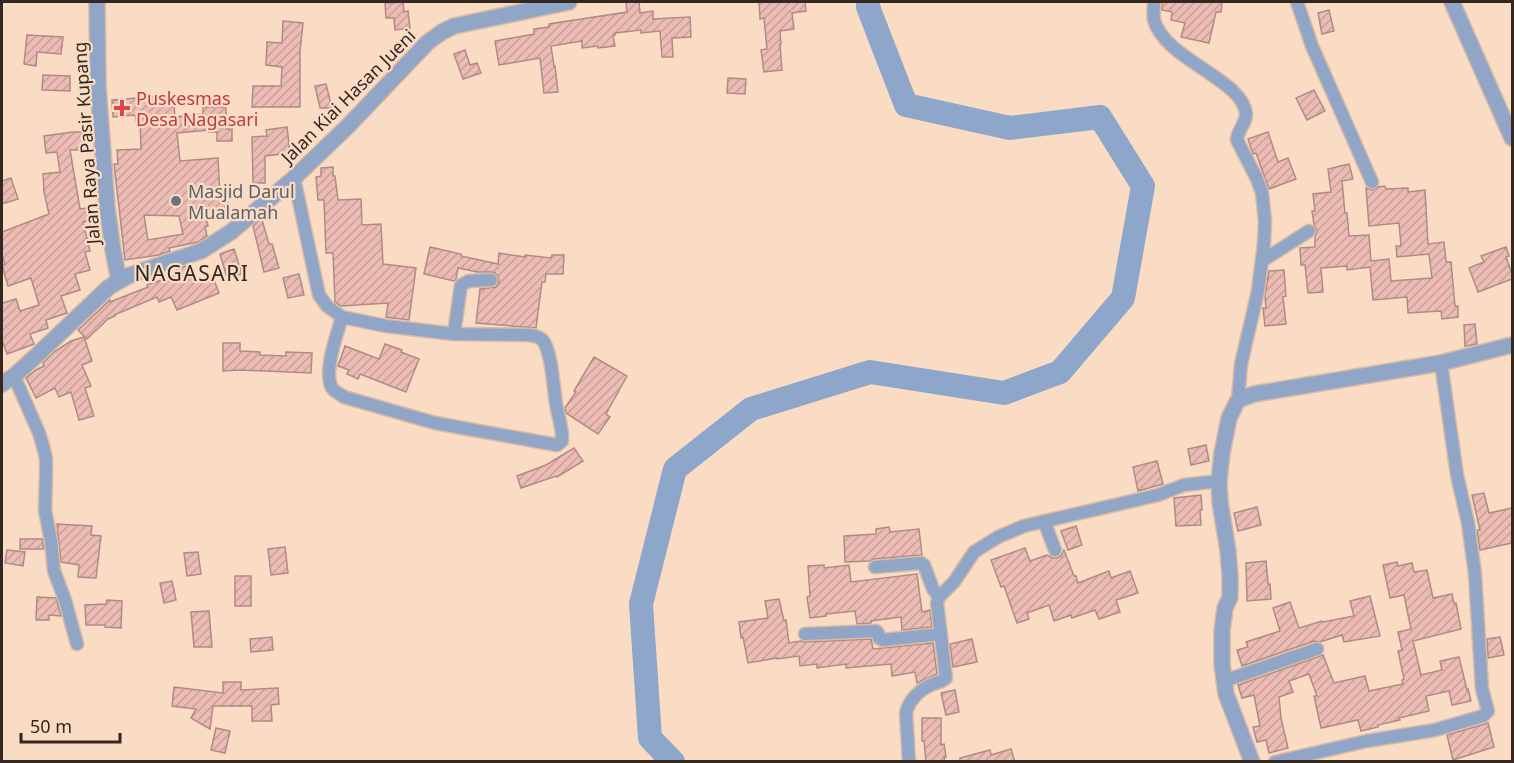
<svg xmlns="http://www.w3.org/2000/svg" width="1514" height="763" viewBox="0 0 1514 763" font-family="'Noto Sans',sans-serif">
<defs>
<pattern id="building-hatch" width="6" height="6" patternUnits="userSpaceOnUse" patternTransform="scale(1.5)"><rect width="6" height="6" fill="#ebbbb4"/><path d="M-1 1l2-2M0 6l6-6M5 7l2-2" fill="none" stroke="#caa19a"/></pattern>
</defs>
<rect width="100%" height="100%" fill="#fadcc5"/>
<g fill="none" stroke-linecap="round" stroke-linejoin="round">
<path stroke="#8da6c9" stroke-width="24" d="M673,762L650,738L641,604L675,469L751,409L870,372L1004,393L1060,372L1123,298L1143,186L1100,117L1010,128L906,105L868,7V2"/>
</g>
<g fill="url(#building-hatch)" stroke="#af8b85" stroke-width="1.5" fill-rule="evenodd">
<path d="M403,2L404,12L408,11L410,28L395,30L394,18H386L385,3Z"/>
<path d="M626,2H639L640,13L653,11V19L690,17L691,37L672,38L673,57H662L660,31L641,33V30L615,33V35L613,36L615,46L598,48V46L582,48V41L551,46L554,66H555L558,92L544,93L540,58L499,65L495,41L534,34V29L549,27V24L627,12Z"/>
<path d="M759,2H805L806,11L792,13L794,29L780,31L781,44H780L782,70L764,72L761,50L767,49L764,18L760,19Z"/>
<path d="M1162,2H1222L1221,12H1216L1209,43L1181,37L1185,23L1171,20L1172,12L1162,10Z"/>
<path d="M1329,10L1334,31L1322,34L1318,13Z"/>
<path d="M283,21L303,23L300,52V107H252L253,86H281L282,67L266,65L267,42L282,43Z"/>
<path d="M27,35L63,37L61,54L37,52L36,66L24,64Z"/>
<path d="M465,50L470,65L477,63L481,73L463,79L454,54Z"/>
<path d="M43,75L70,76V91L42,90Z"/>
<path d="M728,78L746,79L745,94L727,93Z"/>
<path d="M326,84L332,108H320L315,86Z"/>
<path d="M1314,90L1325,111L1307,120L1296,98Z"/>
<path d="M173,95L175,117L203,114V107H226V129H232V141H217V132H209V130L177,133L180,161L218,158L220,196H227L228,208L204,210L208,226L205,227L207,236L198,242L169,248L170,251L159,255L125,260L114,164H118L117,150L141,149L140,121H136L135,115L113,117L112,100ZM144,215L179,216L183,234L148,240Z"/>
<path d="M287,127L290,153L265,156V183H253L252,137L267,136L266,130Z"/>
<path d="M73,132H85L86,150H70L80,209L87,208L89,221L83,222L90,251L85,252L90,270L75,274L80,290L61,296L67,313L46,320L48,328L30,334L34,344L7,354L2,340V303L16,299L20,311L39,305L31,278L8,286L2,265L5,264L2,255V232L49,214L44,192L43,174L60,172L57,152L46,153L44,136Z"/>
<path d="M1268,132L1278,162L1288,158L1296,179L1269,189L1256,153L1253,154L1248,139Z"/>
<path d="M1349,164L1353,179L1342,181L1345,213H1347L1349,236L1369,235L1371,261L1389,259L1391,281L1432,278L1429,254L1397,257L1396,246H1401L1399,223L1369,226L1366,188L1372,190L1378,187L1385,186L1386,189L1408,188V192L1425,190L1428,244L1444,242L1446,262H1451L1455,306H1458V317L1442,319L1441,311L1408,313L1407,297L1373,300L1370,267L1347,270V266L1321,268L1323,292L1308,293L1305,265H1301L1300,248L1315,247V237L1317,231L1314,224L1312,211H1315L1313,194L1331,192L1328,169Z"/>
<path d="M333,167V176H335L338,200L361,199L362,225L381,224L383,264L416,268L409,320L386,317L388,303L341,306L335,302L333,253H326L324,200H318L316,177L321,176V168Z"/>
<path d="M11,178L18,199L2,204V181Z"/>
<path d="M259,220H262L269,244H272L279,268L264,272L253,226Z"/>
<path d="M430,247L461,254V256L498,264L499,253L525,257V255L551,258L552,255H564L563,274H546L545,282H542L536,328L476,323L480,289L496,287L499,283L498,276L495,273L491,272H477L458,268L456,279L454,281L424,274Z"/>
<path d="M1506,247L1509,256L1506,257L1512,274V279L1478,292L1469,268L1484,262L1481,256Z"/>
<path d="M234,249L242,274L227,278L220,254Z"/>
<path d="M190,265L196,281L212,275L219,293L177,310L171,297L159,302L157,297L114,315L115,316L108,319L87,339L78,330L110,300V302L148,287L147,285L179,274L177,269Z"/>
<path d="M1284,270L1286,296L1283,297L1286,324L1265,326L1263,308H1266L1265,296L1269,271Z"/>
<path d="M299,274L304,295L288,298L283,278Z"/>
<path d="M1475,324L1477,344L1465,346L1464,325Z"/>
<path d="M84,337L92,361L82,365L91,386L85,388L94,416L79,420L71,392L59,397L55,388L36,398L26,378L36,370L44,366L43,363L54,352L71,341Z"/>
<path d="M223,343H240V351L260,352V355L286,356V352L312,353L311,373L240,370L223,371Z"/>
<path d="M385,344L402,350L401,352L419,359L406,392L360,374L358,379L347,374L349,370L338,366L345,346L379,359Z"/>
<path d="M594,357L627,376L606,414L610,417L598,434L566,413L565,408L576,392L574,391Z"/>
<path d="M1206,445L1209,461L1191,465L1188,449Z"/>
<path d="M574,448L583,461L557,477L556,476L521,488L517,476L546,465Z"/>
<path d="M1157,461L1163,484L1138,491L1133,467Z"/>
<path d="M1484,493L1489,513L1512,508V543L1480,550L1477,530H1480L1472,495Z"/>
<path d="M1201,495L1202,510H1200L1201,525L1176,526L1174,498Z"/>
<path d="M1257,507L1261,525L1238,531L1234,513Z"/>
<path d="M57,524L92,526L91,535L101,536L96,578L78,577L79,565L61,562Z"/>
<path d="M1076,526L1082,545L1068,550L1061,531Z"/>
<path d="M889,527L890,532L919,529L922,555L874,559L870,561L845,562L844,536L876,534V529Z"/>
<path d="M20,539H42L44,549H20Z"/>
<path d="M285,547L288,573L271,575L268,549Z"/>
<path d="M1025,548L1030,561L1047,555L1053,558H1057L1061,556L1064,550L1074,576H1076L1078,583L1109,571L1111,578L1130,571L1138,593L1116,600L1120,612L1099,619L1095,610L1072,618L1071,615L1054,621L1049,605L1027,613L1029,619L1017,623L1004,586L1001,587L991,560Z"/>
<path d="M7,550L25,552L23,566L5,563Z"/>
<path d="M198,552L201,574L187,576L184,553Z"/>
<path d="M1266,561L1268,584H1270L1271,599L1247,601L1246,563Z"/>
<path d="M1397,562L1398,566L1412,563L1414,572L1427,570L1433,598L1452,594L1454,604L1456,603L1461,629L1413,641L1421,675L1442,670L1440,661L1459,657L1467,690L1468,689L1471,701L1452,705L1449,691L1426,696L1429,711L1399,718L1400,720L1378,725V727L1361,731L1358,720L1321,728L1314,696H1317L1309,674L1289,681L1293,692L1279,697L1281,718L1288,748L1269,753L1266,740L1257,742L1253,727L1260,726L1254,695L1242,698L1238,685L1323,655L1334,683L1365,676L1369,691L1403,684L1402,680L1404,679L1398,651L1402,650L1398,632L1411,629L1404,595L1390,598L1383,565Z"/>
<path d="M824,565V568L849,565L851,582L917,574L922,612L930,610L932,627L902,630L901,617L871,621V623L857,624L855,611L826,614V616L810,618L807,597L810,596L808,566Z"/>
<rect x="235" y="576" width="16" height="30"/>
<path d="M172,581L176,600L164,603L160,583Z"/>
<path d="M1370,596L1380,636L1344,642L1342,635L1320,642L1314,641L1242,666L1237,650L1248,647L1246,642L1280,631L1273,608L1290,602L1299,628L1322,621L1323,622L1354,616L1350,601Z"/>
<path d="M37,597L56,598L61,616L49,615V620H36Z"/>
<path d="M779,599L784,621L786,620L789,643L801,641L805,642L871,639L873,649L933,643L937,674L917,683L915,672L892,676L891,664L846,668V664L817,668V664L800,666L799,656L777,659V658L748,663L743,637L741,638L739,622L768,618L765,601Z"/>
<path d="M107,600L122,601L121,628L105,627V625H86L85,605L106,604Z"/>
<path d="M209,611L212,647H194L191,612Z"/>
<path d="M272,637L273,650L251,652L250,639Z"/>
<path d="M1500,637L1504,655L1488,658L1487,639Z"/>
<path d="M972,639L977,662L953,667L950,644Z"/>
<path d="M223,682H241V690L278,688L279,704L271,705L272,721H252V706H213L210,729L191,718L196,709L172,706L174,687L223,693Z"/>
<path d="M955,690L959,712L946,715L941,693Z"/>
<path d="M922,718H941V745L944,744L946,757H944L945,762H926L924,741H922Z"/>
<path d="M1488,723L1494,747L1453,760L1447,735Z"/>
<path d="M216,728L230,731L225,753L211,750Z"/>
<path d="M1011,749L1015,762H960V758L990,750L991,755Z"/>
</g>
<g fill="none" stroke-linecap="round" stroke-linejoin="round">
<g stroke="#d6bba7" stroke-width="15">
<g id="minor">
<path d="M1154,2C1154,7 1153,14 1154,20C1165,60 1243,79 1246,114C1246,124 1237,131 1237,140L1257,179L1262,193L1265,221L1264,243L1258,291L1241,364L1238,400"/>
<path d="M1297,2L1312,46L1372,182"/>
<path d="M294,178L319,295L327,306L342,317L386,326L454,334L529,335C536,336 542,337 545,344C553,360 553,390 557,409C559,419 563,430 562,441L557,445L435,423L344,397C340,394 335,392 332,388C323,372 337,334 342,317"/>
<path d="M1262,261L1309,231"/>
<path d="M454,334L461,285L469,281L491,280"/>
<path d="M14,376L39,433L43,446L46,458V476L45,510L51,541L54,571L65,600L77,644"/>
<path d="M1044,521L1055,550"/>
<path d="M875,567L921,563L924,565L933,589L939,597"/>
<path d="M805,634L876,631L878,633L879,638L883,640L941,634"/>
<path d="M1224,681L1317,649"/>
<path d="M909,762L906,713C909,700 920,689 933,684C938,682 942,682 946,678L937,603L939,597L954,582L974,552L998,537L1024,526L1158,495L1184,485L1219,481"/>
<path d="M1275,762L1367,741L1435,730L1483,716L1488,711L1482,689L1475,574L1468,523L1457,475L1441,363"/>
</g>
</g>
<g stroke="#d6bba7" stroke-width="18">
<g id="tertiary">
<path d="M97,2L98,86L107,207L113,250L119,281"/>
<path d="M1452,2L1512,138"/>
<path d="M2,384L14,376L34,358L109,287L130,275L201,251L231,232L294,178L349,125L428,42L442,32L454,26L569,2"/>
<path d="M1252,762L1226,694L1222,664V631L1225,608L1230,597V576L1228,551L1220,502L1219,481L1222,453L1229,418L1238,400L1254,394L1441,363L1512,345"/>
</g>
</g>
<use href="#minor" stroke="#91a6c6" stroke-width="12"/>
<use href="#tertiary" stroke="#91a6c6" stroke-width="15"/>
</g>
<path fill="#e0444e" stroke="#fadcc5" stroke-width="2" d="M119 99h6v6h6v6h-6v6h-6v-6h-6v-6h6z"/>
<circle fill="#6b7280" stroke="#fadcc5" stroke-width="2" cx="176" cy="201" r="6"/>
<g text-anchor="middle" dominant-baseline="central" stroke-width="4.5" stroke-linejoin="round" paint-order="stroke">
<g font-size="18" fill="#33271f" stroke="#fadcc5">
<text transform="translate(348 96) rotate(-45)">Jalan Kiai Hasan Jueni</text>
<text transform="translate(86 143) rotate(-94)">Jalan Raya Pasir Kupang</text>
</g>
<g font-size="18" fill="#be3a42" stroke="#fadcc5" text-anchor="start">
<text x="136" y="98">Puskesmas<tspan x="136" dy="21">Desa Nagasari</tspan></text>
</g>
<g font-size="18" fill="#5b616d" stroke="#fadcc5" text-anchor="start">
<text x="188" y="191">Masjid Darul<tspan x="188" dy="21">Mualamah</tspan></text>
</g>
<g font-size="21" letter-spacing="1.5" fill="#33271f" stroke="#fadcc5">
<text x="192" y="273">NAGASARI</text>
</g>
</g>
<rect width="1514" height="763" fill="none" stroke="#33271f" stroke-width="6"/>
<path d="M21 733v9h99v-9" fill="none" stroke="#33271f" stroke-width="3"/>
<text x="30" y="733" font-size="18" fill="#33271f" stroke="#fadcc5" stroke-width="4.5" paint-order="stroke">50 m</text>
</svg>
